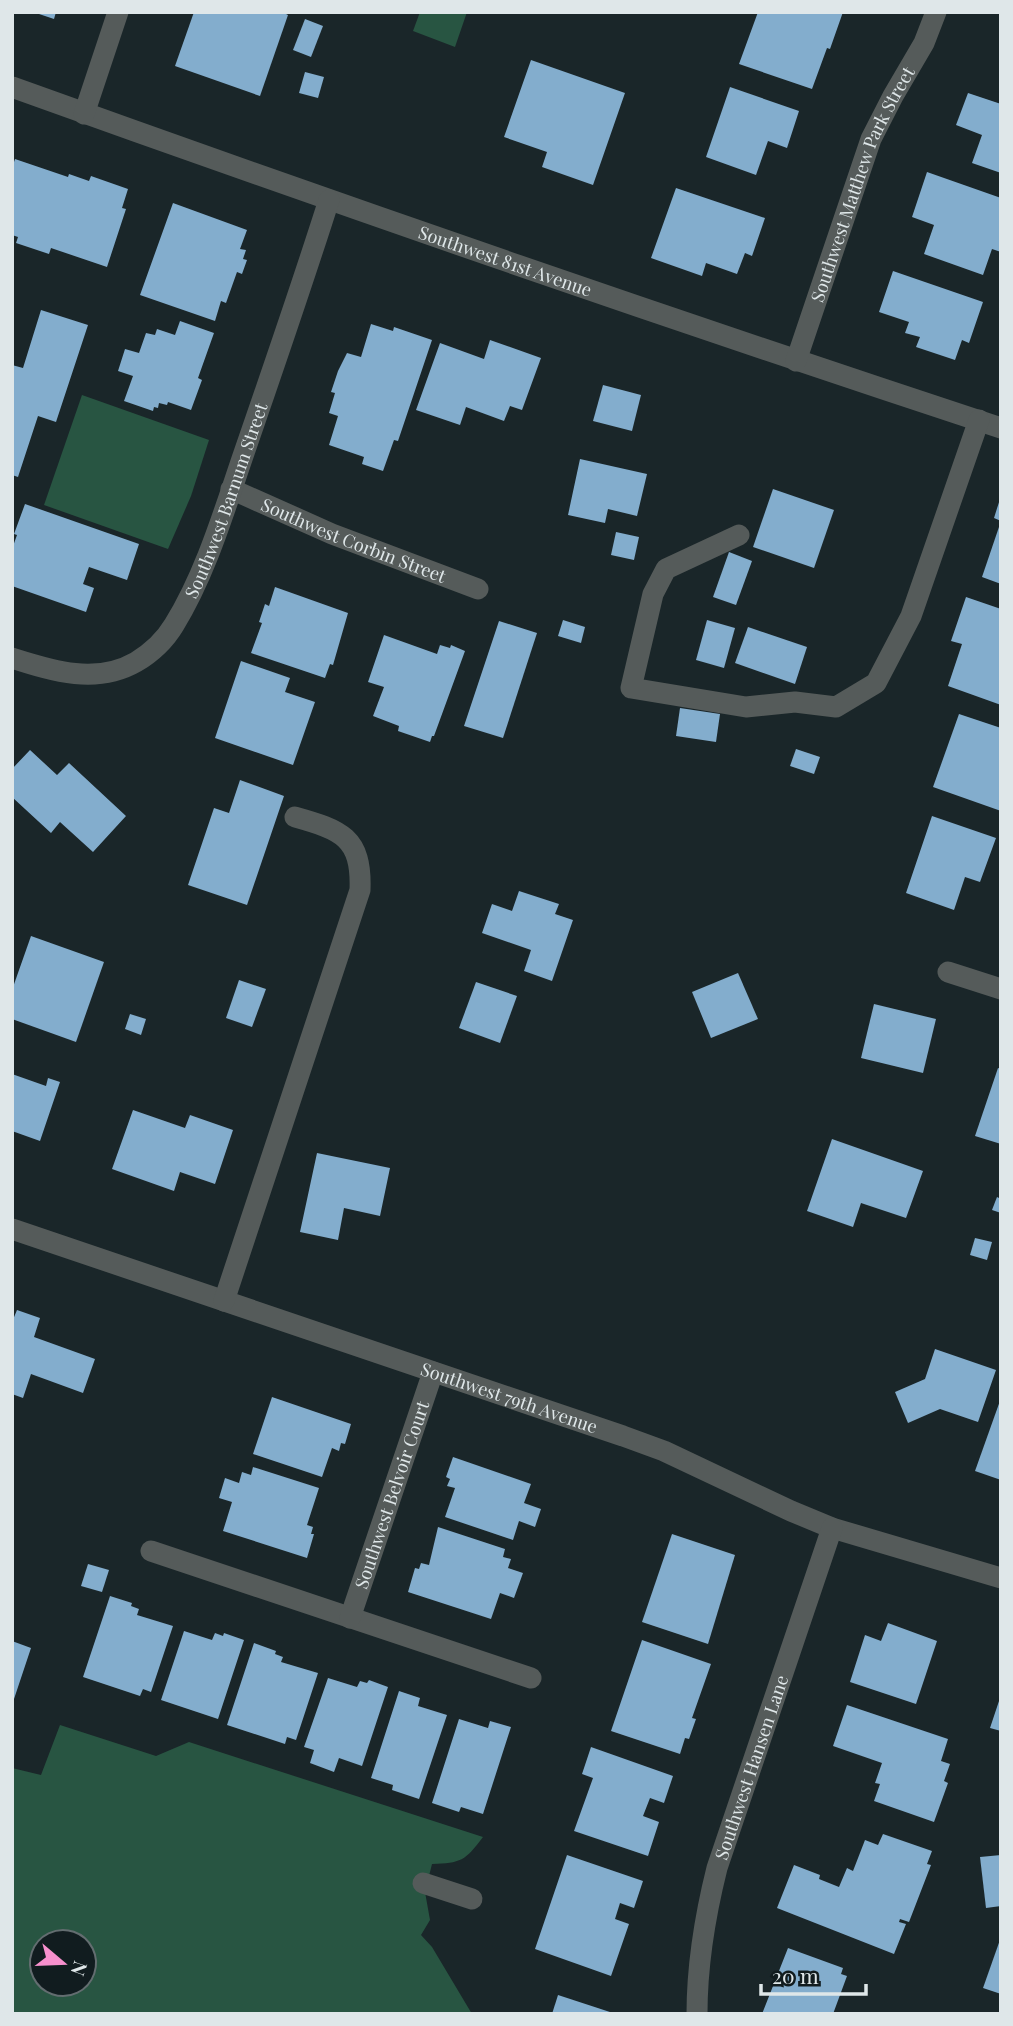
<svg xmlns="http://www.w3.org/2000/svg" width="1013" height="2026" viewBox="0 0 1013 2026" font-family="'Playfair Display',serif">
<rect width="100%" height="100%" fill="#1a2629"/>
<g fill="#285542" fill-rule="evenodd">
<path d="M420,12H467L455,47L413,31Z"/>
<path d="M82,395L209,440L191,496L168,549L44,505Z"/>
<path d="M60,1725L156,1756L189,1742L483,1837C465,1861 461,1863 432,1864L425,1892L430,1920L421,1935L432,1947L472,2014H12V1768L41,1775ZM42,1942H84V1984H42Z"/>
</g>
<g fill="#83adcd">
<path d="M33,12H56L54,19Z"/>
<path d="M194,12H282L288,15L260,96L175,66Z"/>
<path d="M758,12H843L830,49L827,48L812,89L739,64Z"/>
<path d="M305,19L323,26L311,57L293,50Z"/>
<path d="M531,60L625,93L593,185L542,167L547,152L504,137Z"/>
<path d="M305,72L324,77L318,98L299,93Z"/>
<path d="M730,87L799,111L787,148L768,141L756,175L706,157Z"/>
<path d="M968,93L1001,104V173L972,163L982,135L956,125Z"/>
<path d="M15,159L68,177L69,174L89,181L91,176L128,189L122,208L126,209L107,267L51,248L49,254L16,243L18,237L12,235V168Z"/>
<path d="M927,172L1001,198V252L992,249L983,275L924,254L934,225L912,217Z"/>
<path d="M676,188L765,218L752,256L745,253L737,274L706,263L702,276L651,258Z"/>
<path d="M173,203L247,230L240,249L246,250L243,259L247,260L242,274L237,272L226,303L221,301L215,321L140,295Z"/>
<path d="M893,271L983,302L969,343L962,340L955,360L916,347L920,337L905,333L909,322L879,312Z"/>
<path d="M41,310L88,325L56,422L38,416L18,477L12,475V365L23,368Z"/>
<path d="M180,321L214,333L198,378L202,380L191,410L168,402L167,405L159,403L158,408L154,407L153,411L124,401L133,376L118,371L125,349L139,353L146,333L155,335L157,329L175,335Z"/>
<path d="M371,324L393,331L394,327L432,340L398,441L394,440L383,471L362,464L364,457L329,445L338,416L329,413L335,393L331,392L338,371L347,353L361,357Z"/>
<path d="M490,340L541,358L522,410L510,406L504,421L466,407L460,425L416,410L440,343L484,359Z"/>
<path d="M603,385L641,395L632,431L593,421Z"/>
<path d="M580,459L647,474L637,516L608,509L605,523L568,515Z"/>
<path d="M773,489L834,510L814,568L753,547Z"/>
<path d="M1000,499H1001V521L994,518Z"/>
<path d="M25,504L139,544L127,580L89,567L83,584L94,588L86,612L12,586V549L17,535L14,534Z"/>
<path d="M1000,524H1001V584L982,577Z"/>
<path d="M616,532L639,537L634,560L611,555Z"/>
<path d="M729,552L752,561L736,605L713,597Z"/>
<path d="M275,587L348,613L333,665L330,664L325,678L251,653L262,623L259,622L265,604L269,606Z"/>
<path d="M966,597L1001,609V705L948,686L962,644L951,641Z"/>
<path d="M563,620L585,627L581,643L558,636Z"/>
<path d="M707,620L735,628L724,668L696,660Z"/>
<path d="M499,621L537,633L503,738L464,726Z"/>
<path d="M748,627L807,647L795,684L735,663Z"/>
<path d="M384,635L437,654L440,645L450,648L451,645L465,651L434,736H432L430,742L398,731L399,726L373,716L384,687L368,682Z"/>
<path d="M241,661L290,678L285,692L315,702L293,765L215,738Z"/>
<path d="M680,708L720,714L716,742L676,736Z"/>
<path d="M959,714L1001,728V811L933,787Z"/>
<path d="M796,749L820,757L814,774L790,766Z"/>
<path d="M30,750L57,775L69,763L126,816L93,852L60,822L51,833L12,797V769Z"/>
<path d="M240,780L284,796L247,905L188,885L214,808L229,813Z"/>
<path d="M932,816L996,838L980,882L965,877L954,910L906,893Z"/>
<path d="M519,891L559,904L555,914L573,920L552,981L524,971L531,950L482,933L492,904L512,911Z"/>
<path d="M31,936L104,962L76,1042L12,1019V990Z"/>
<path d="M738,973L758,1019L711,1038L692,992Z"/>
<path d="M239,980L266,989L252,1027L226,1018Z"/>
<path d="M476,982L517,996L500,1043L459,1028Z"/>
<path d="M874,1004L936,1019L923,1073L861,1058Z"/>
<path d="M130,1014L146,1019L141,1035L125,1029Z"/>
<path d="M998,1068L1001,1069V1144L975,1136Z"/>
<path d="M12,1074L46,1086L48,1078L60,1082L40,1141L12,1131Z"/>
<path d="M133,1110L185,1128L190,1115L233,1130L215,1184L180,1172L174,1191L112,1169Z"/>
<path d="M832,1139L923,1171L906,1218L861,1203L853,1227L807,1211Z"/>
<path d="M317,1153L390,1168L380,1216L344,1208L338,1240L300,1232Z"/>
<path d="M997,1197L1001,1199V1213L992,1210Z"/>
<path d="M975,1238L992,1242L987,1260L970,1255Z"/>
<path d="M17,1310L40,1318L34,1337L95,1359L83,1393L31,1374L23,1398L12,1394V1322Z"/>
<path d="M935,1349L996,1370L978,1422L940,1409L908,1423L895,1392L925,1379Z"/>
<path d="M272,1397L351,1424L345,1444L341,1443L339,1451L332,1448L322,1477L253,1454Z"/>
<path d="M1001,1398V1480L975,1471Z"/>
<path d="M453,1457L531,1484L524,1503L541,1509L535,1527L519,1521L513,1540L445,1517L455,1488L447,1486L450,1479L446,1477Z"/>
<path d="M253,1467L319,1488L307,1525L313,1527L311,1534H314L307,1558L223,1531L232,1502L219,1498L225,1478L239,1483L242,1472L251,1475Z"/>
<path d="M438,1527L505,1549L503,1557L511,1559L508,1568L523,1573L514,1598L500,1593L491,1619L408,1592L415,1568L419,1569L421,1563L429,1565Z"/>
<path d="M672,1534L735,1555L708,1644L642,1622Z"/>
<path d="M88,1564L109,1570L102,1592L81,1586Z"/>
<path d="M110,1596L132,1603L131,1606L139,1609L137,1615L173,1626L151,1692L143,1689L140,1696L83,1677Z"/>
<path d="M888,1623L937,1641L916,1704L850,1682L865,1635L881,1641Z"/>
<path d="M184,1631L212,1640L215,1633L223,1636L224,1633L244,1640L218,1719L161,1700Z"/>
<path d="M642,1640L711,1664L692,1718L696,1719L689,1739L685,1738L680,1754L611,1731Z"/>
<path d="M12,1641L31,1648L13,1702H12Z"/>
<path d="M254,1643L276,1651L275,1654L283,1657L281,1662L318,1673L296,1740L287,1737L285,1744L227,1725Z"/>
<path d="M328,1678L357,1687L360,1681L367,1683L369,1680L388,1687L362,1766L339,1758L334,1772L310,1763L314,1750L304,1747Z"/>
<path d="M399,1691L420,1698L418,1706L447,1715L419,1799L392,1790L393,1785L371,1778Z"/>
<path d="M1000,1698H1001V1731L990,1728Z"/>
<path d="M847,1705L948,1739L941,1761L950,1764L944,1781L948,1783L934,1822L874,1801L880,1784L875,1783L882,1763L833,1746Z"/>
<path d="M459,1719L488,1728L490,1721L511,1727L483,1814L461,1807L459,1812L432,1803Z"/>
<path d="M591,1747L673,1776L664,1803L650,1798L643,1816L659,1822L648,1856L574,1831L593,1778L582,1774Z"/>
<path d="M883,1834L932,1851L927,1864L931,1865L909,1922L900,1919L899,1922L906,1924L894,1954L777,1908L794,1865L820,1875L819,1879L839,1887L847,1868L853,1871L865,1840L878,1845Z"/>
<path d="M567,1855L643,1881L634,1908L620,1903L615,1919L629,1924L611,1976L535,1949Z"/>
<path d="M1001,1855V1906L986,1908L980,1857Z"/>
<path d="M1001,1937V1994L983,1988Z"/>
<path d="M788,1948L843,1968L841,1974L847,1976L833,2014H762Z"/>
<path d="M558,1995L613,2013V2014H552Z"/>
</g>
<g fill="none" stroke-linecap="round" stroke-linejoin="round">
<g stroke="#555b5a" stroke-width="21">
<path id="s1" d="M12,87C340,205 670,319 1001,428"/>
<path d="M84,114L118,12"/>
<path id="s2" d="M796,361L871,139L893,96L924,43L936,12"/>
<path id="s3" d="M231,489L332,534L478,589"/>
<path d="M739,535L666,569L653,594L631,688L746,707L795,702L836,707L876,683L911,616L979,420"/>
<path id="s4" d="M12,658C53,671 96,685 136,662C151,653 165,640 174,625C206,573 224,511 244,453C273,369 302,285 329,200"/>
<path d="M948,972L1001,989"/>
<path id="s5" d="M12,1229L623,1436L664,1451L791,1511L832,1528L1001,1578"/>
<path d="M224,1301L360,890C362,837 341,830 295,817"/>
<path d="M151,1551L531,1678"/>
<path id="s6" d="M350,1618L433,1372"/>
<path d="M423,1883L472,1899"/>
<path id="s7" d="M697,2014C697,1964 705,1916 717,1868L832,1528"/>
</g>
</g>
<g text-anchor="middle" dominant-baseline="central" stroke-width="7" stroke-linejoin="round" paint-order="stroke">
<g font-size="18" fill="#dfe7e9" stroke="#111c1f">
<text stroke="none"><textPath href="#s2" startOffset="189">Southwest Matthew Park Street</textPath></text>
<text stroke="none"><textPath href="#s1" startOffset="523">Southwest 81st Avenue</textPath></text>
<text stroke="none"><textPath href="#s4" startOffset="317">Southwest Barnum Street</textPath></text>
<text stroke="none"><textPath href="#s3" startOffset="133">Southwest Corbin Street</textPath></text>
<text stroke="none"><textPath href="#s5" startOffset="525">Southwest 79th Avenue</textPath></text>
<text stroke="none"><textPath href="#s6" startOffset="130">Southwest Belvoir Court</textPath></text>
<text stroke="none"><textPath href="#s7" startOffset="254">Southwest Hansen Lane</textPath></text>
</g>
</g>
<rect width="1013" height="2026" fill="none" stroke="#dfe7e9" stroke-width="28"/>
<g transform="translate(63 1963) rotate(109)"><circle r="33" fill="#111c1f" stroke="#636d70" stroke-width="2"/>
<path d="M0-5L12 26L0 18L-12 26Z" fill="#f790cd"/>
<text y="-10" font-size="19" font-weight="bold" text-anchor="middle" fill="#dfe7e9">N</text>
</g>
<path d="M761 1984v10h105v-10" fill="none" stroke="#dfe7e9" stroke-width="3.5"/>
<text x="772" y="1984" font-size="21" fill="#dfe7e9" stroke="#111c1f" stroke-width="5" paint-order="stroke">20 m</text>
</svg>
